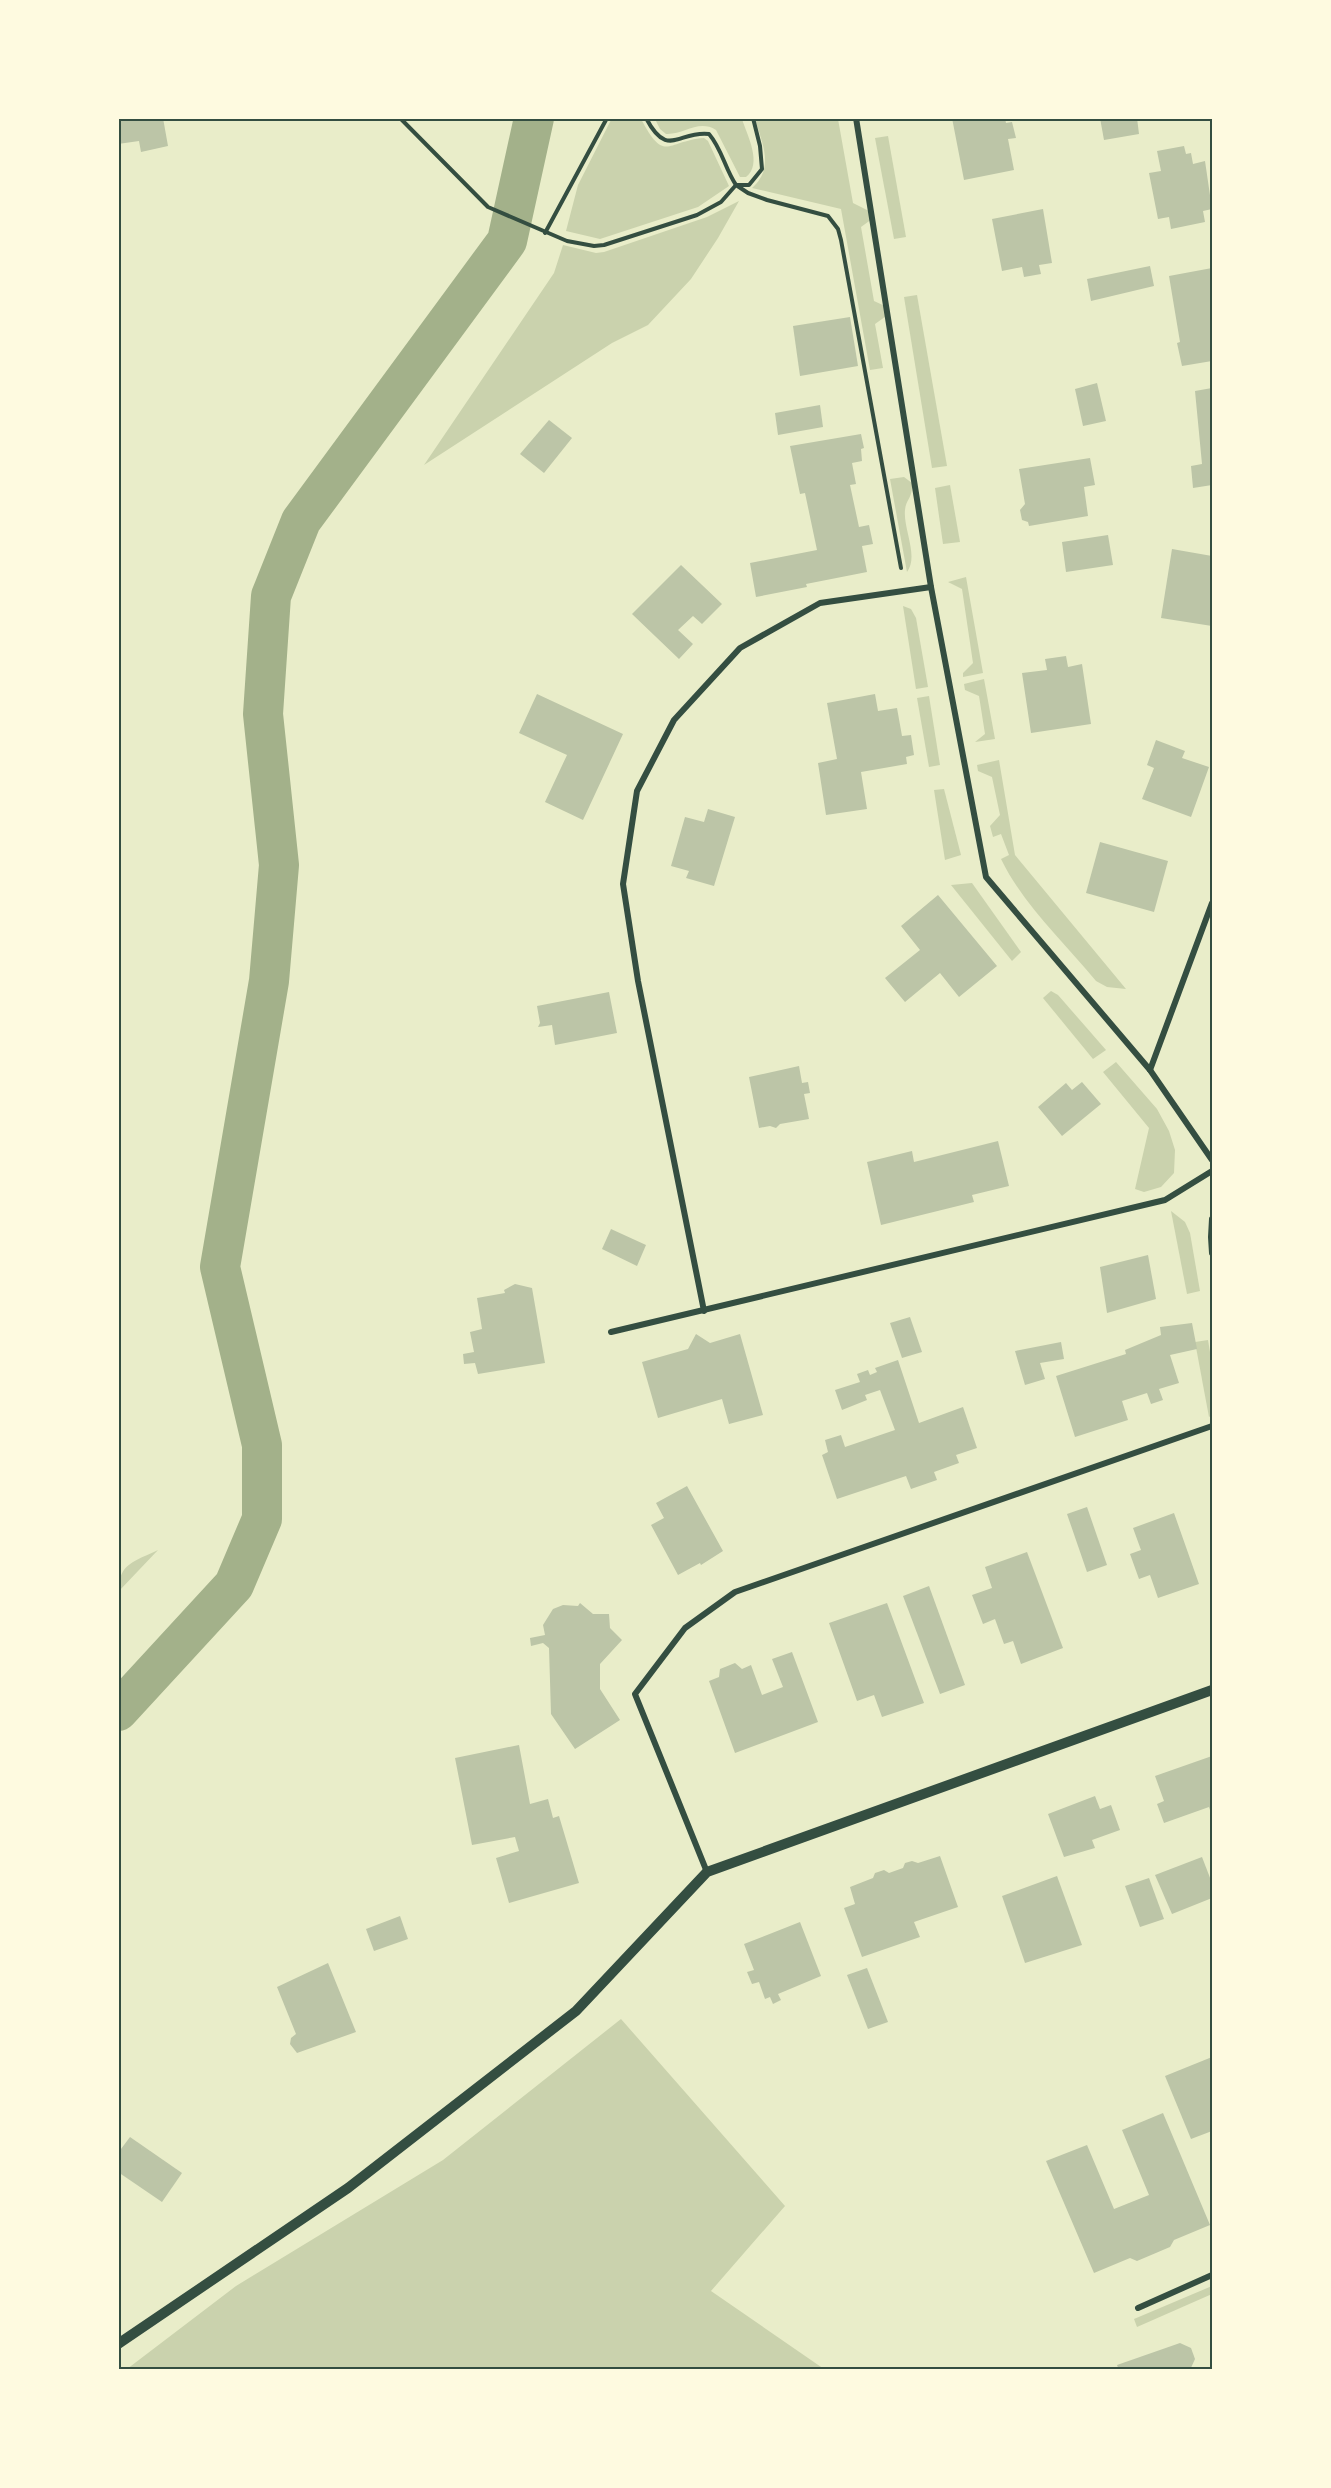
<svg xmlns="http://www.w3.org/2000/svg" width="1331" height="2488" viewBox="0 0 1331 2488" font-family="'Noto Sans',sans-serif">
<rect width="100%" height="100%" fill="#e9edc9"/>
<g fill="#cad2ad">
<path d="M612,118L641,119C665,164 666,141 704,138L708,141L729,186L698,207L600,239L566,231L578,185Z"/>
<path d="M655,119H742C747,135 763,164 746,177H740L716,130C698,119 684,135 666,134L660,129Z"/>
<path d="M755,119H838L853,203L871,212L872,219L861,227L874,301L887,307L889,314L875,324L883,368L870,370L841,209L752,188C775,168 762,143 755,119Z"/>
<path d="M888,136L906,237L894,239L875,138Z"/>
<path d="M739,201L718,238L691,279L648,325L612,343L424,465L554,273L563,245L596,253L604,252L707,217Z"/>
<path d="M917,295L947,466L932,468L904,297Z"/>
<path d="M904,477L912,483C913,498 906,499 905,510C903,529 919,556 907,572L890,479Z"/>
<path d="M950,485L960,542L943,544L935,488Z"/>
<path d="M966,577L983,673L963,677V673L973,663L962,589L948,582Z"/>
<path d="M903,606L911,609L916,618L928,687L916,689Z"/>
<path d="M984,679L995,739L975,742L985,734L979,696L965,690L964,684Z"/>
<path d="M929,696L940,765L929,767L917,698Z"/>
<path d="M999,760L1015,855L1126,989L1107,987L1096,981C1063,941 1024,906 1001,859L1009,855L1001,834L993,837L990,826L1000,815L992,777L978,771L977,765Z"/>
<path d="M944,789L961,855L945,860L934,790Z"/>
<path d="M972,883L1021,952L1012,961L951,885Z"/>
<path d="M1051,991L1058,995L1106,1050L1093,1059L1043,998Z"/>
<path d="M1116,1062L1157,1109L1169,1131L1175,1150L1174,1173L1161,1187L1144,1192L1135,1189L1149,1128L1103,1072Z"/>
<path d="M1171,1211L1185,1222L1190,1233L1200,1291L1187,1294Z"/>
<path d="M1208,1340L1212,1364V1415L1209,1417L1195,1342Z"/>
<path d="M158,1550L119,1591C118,1563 136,1561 158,1550Z"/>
<path d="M621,2019L785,2206L711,2291L824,2369H127L236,2286L443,2160Z"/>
<path d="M1212,2286V2294L1137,2327L1134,2319Z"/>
</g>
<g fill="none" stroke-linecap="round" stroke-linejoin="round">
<path stroke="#a3b18a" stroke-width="40" d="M118,1711L234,1585L262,1519V1445L220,1267L269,981L279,865L263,714L271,596L301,521L507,241L534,118"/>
</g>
<g fill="#bcc5a7">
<path d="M118,118H163L168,146L141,152L139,141L118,144Z"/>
<path d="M952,118H1005L1006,123L1012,122L1016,138L1008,139L1014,170L964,180Z"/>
<path d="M1100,118H1137L1139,134L1104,140Z"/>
<path d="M1184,146L1186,154L1191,153L1193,164L1205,161L1212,209L1203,211L1205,222L1171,229L1169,217L1158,219L1149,173L1161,171L1157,151Z"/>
<path d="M1043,209L1052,263L1039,265L1041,274L1024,277L1022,267L1002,271L992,219Z"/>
<path d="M1150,266L1154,286L1091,301L1087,279Z"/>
<path d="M1212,268V361L1182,366L1177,343L1180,342L1169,276Z"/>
<path d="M850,317L858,366L800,376L793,326Z"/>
<path d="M1097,383L1106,421L1083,426L1075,389Z"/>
<path d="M1212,388V485L1193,488L1191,466L1202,464L1195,391Z"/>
<path d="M820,405L823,427L778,435L775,413Z"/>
<path d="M549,420L572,438L544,473L520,454Z"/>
<path d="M861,434L864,448L861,449L862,461L852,463L856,484L850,485L859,527L869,525L873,544L862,546L867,572L806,584L807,587L756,597L750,563L817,550L805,493L800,494L790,446Z"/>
<path d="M1090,458L1095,485L1084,487L1088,516L1029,526L1028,522L1022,520L1020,510L1025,504L1019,469Z"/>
<path d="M1108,535L1113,565L1066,572L1062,542Z"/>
<path d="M1172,549L1212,556V626L1161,618Z"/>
<path d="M681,565L722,604L702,624L693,616L678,630L693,644L679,659L632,614Z"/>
<path d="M1066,656L1068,667L1082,664L1091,724L1031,733L1022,673L1047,670L1045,659Z"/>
<path d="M537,694L623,734L583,820L545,802L567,755L519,733Z"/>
<path d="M875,694L878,711L897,708L902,736L911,735L914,755L906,757L907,764L861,772L867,809L826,815L818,763L837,759L827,703Z"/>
<path d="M1156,740L1185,751L1182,758L1209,767L1191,817L1142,799L1154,768L1147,765Z"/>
<path d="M708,809L735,817L714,886L686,878L689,871L671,866L685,817L704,822Z"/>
<path d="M1100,842L1168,861L1154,912L1086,893Z"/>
<path d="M938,895L997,966L959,997L940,973L905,1002L885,978L920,950L901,926Z"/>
<path d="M609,992L617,1033L555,1045L552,1025L538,1027L540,1023L537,1006Z"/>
<path d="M799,1066L802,1083L808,1082L810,1093L804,1094L809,1119L780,1124L776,1128L770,1126L759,1128L749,1077Z"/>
<path d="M1082,1082L1101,1104L1062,1136L1038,1107L1066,1083L1072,1090Z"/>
<path d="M998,1141L1009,1186L972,1195L974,1202L881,1225L867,1162L912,1151L914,1162Z"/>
<path d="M611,1229L646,1245L637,1266L602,1249Z"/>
<path d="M1148,1255L1156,1299L1107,1313L1100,1267Z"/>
<path d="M515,1284L532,1288L545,1363L478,1374L475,1363L464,1364L463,1354L474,1352L470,1332L482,1329L477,1298L505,1293L504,1290Z"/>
<path d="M910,1317L922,1352L902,1358L890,1323Z"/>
<path d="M1192,1323L1197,1349L1170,1355L1179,1383L1159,1389L1163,1400L1151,1404L1147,1393L1122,1401L1128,1420L1075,1437L1056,1376L1126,1354L1125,1350L1161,1335L1160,1327Z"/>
<path d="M696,1334L710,1343L740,1334L763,1415L729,1424L722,1399L658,1418L642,1362L688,1349Z"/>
<path d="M1061,1342L1064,1359L1040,1363L1045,1379L1025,1385L1015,1351Z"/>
<path d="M898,1360L919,1423L963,1407L977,1448L956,1455L959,1463L934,1472L937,1480L911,1489L906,1476L837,1499L822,1455L828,1452L825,1440L841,1435L845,1447L895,1430L880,1390L865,1395L867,1400L842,1410L835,1390L860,1382L857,1374L868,1370L870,1375L877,1372L875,1368Z"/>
<path d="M687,1486L723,1551L701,1565L700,1563L678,1575L651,1525L664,1518L656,1503Z"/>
<path d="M1087,1507L1107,1565L1087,1572L1067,1514Z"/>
<path d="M1174,1513L1199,1584L1158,1598L1150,1575L1139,1579L1130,1554L1141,1550L1133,1528Z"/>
<path d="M1027,1552L1063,1648L1021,1664L1013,1641L1004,1644L995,1619L983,1624L972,1595L992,1588L985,1567Z"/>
<path d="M929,1586L965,1685L940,1694L903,1596Z"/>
<path d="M580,1603L593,1614H609L610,1628L622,1640L600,1664V1689L620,1720L575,1749L551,1714L549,1648L543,1643L531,1646L530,1638L545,1635L543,1625L553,1609L563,1605L578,1606Z"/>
<path d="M887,1603L924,1703L882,1717L874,1695L857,1701L829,1623Z"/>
<path d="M792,1652L818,1722L735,1753L709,1681L719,1677L720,1669L735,1663L742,1669L751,1665L762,1695L783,1687L772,1659Z"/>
<path d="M519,1745L530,1804L548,1799L553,1818L559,1816L579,1883L509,1903L496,1858L519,1851L515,1837L472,1845L455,1758Z"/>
<path d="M1212,1756V1816L1209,1807L1164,1823L1157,1804L1164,1801L1155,1776Z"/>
<path d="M1095,1796L1100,1809L1111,1805L1120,1830L1092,1840L1095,1848L1064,1857L1048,1814Z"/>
<path d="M940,1856L958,1907L914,1922L920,1937L862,1957L844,1908L855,1904L850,1887L873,1878L875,1873L884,1870L889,1873L903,1868L905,1863L912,1861L918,1863Z"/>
<path d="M1202,1857L1212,1883V1898L1172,1914L1155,1875Z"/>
<path d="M1057,1876L1082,1945L1025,1963L1002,1896Z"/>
<path d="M1149,1878L1164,1919L1140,1927L1125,1886Z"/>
<path d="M400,1916L408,1939L374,1951L366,1929Z"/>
<path d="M800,1922L821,1976L778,1994L781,2000L773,2004L770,1997L765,1999L759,1982L752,1984L747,1972L754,1970L744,1944Z"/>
<path d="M328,1963L356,2032L297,2053L290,2044L291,2038L296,2034L277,1987Z"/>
<path d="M867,1968L888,2022L868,2029L847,1975Z"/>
<path d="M1212,2057V2131L1191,2139L1165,2076Z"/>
<path d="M1163,2113L1210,2225L1174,2240L1170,2247L1137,2261L1130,2258L1094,2273L1046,2161L1087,2145L1114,2209L1149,2195L1122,2130Z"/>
<path d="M130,2137L182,2173L162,2202L118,2172V2153Z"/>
<path d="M1180,2343L1191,2348L1195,2359L1190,2370H1119L1117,2365Z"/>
</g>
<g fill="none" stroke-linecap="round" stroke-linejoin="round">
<g stroke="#344e41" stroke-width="4">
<path d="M400,118L488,207L567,241L594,246L604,245L697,215L721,202L736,185L748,193L767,200L828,216L838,229L841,240L901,568"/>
<path d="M646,118C668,160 679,130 709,134C722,149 725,169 736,185H749L762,169L760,146L753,118"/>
<path d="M545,233L607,118"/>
</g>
<g stroke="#344e41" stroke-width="6">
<path d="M856,118L931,587L986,877L1150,1070L1212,1160"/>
<path d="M1150,1070L1212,903"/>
<path d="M1212,1219L1211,1237L1212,1253"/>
<path d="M704,1311L638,981L623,884L637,791L674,720L740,648L820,603L931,587"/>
<path d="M611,1332L1165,1200L1212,1171"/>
<path d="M707,1872L635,1694L685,1628L735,1592L1212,1426"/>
<path d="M1138,2308L1212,2275"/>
</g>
<path stroke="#344e41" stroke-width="10" d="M118,2344L348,2188L576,2011L707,1872L1212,1690"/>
</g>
<rect width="1331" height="2488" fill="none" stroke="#fefae0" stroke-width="240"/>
<rect x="120" y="120" width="1091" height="2248" fill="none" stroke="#344e41" stroke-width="2"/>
</svg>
